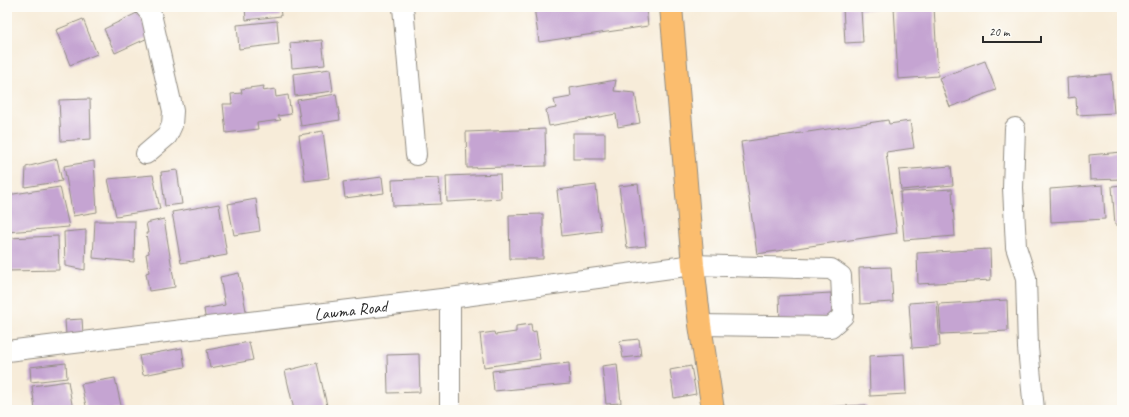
<svg xmlns="http://www.w3.org/2000/svg" width="1129" height="417" viewBox="0 0 1129 417" font-family="Caveat,sans-serif">
<rect width="100%" height="100%" fill="#fdfcf7"/>
<filter id="ink" filterUnits="userSpaceOnUse"><feTurbulence type="fractalNoise" baseFrequency=".025" numOctaves="2"/><feDisplacementMap in="SourceGraphic" scale="8" xChannelSelector="R" yChannelSelector="G"/><feConvolveMatrix kernelMatrix="1 2 1 2 8 2 1 2 1" color-interpolation-filters="sRGB"/></filter>
<filter id="wash" filterUnits="userSpaceOnUse"><feTurbulence type="fractalNoise" baseFrequency=".012" numOctaves="4" result="noise"/><feDisplacementMap in="SourceGraphic" scale="16" xChannelSelector="R" yChannelSelector="G"/><feGaussianBlur stdDeviation="0.9" result="paint"/><feColorMatrix in="noise" values="0 0 0 0 0 0 0 0 0 0 0 0 0 0 0 0 0 1.4 0 .05"/><feComposite in="paint" operator="in"/></filter>
<g filter="url(#wash)">
<rect width="100%" height="100%" fill="#f7ecd9"/>
<g id="blocks">
<g fill="#c5a4d2">
<path d="M245,7H280L281,16L246,20Z"/>
<path d="M534,7H646L648,26L539,42Z"/>
<path d="M843,7H889V8L861,10L863,42L845,43Z"/>
<path d="M894,7H934L938,76L898,79Z"/>
<path d="M139,12L150,37L115,53L104,29Z"/>
<path d="M83,19L97,54L70,65L56,30Z"/>
<path d="M277,21L279,44L239,49L237,25Z"/>
<path d="M322,40L325,65L292,68L290,43Z"/>
<path d="M985,61L996,90L950,107L939,78Z"/>
<path d="M330,69L333,91L295,96L293,74Z"/>
<path d="M1111,74L1114,113L1077,115L1076,97L1068,98L1067,78Z"/>
<path d="M616,80L614,91L635,93L640,123L618,127L616,114L549,126L546,110L556,108L554,100L571,97L570,88Z"/>
<path d="M264,86L263,91L275,89L276,97L288,95L291,114L278,116L281,120L257,123L258,129L226,133L223,104H232L231,94L242,93L241,89Z"/>
<path d="M336,94L340,120L301,126L297,100Z"/>
<path d="M90,99L91,139L61,141L59,100Z"/>
<path d="M888,120L889,124L910,121L914,148L886,152L897,233L757,254L741,142Z"/>
<path d="M545,129L546,166L467,168L466,132Z"/>
<path d="M323,131L329,178L305,181L299,135Z"/>
<rect x="573" y="133" width="32" height="26"/>
<path d="M1122,152V179L1090,180L1089,155Z"/>
<path d="M57,159L62,181L25,187L26,167Z"/>
<path d="M94,161L97,212L73,216L64,166Z"/>
<path d="M951,166L953,185L901,190L899,170Z"/>
<path d="M177,170L182,204L165,206L161,172Z"/>
<path d="M500,174L501,199L447,202L446,176Z"/>
<path d="M153,175L160,209L116,216L108,179Z"/>
<path d="M382,177L384,193L345,198L343,182Z"/>
<path d="M439,178L441,204L393,206L392,180Z"/>
<path d="M638,184L646,246L627,248L619,186Z"/>
<path d="M596,185L601,231L562,236L557,190Z"/>
<path d="M1103,185L1105,219L1051,222L1050,189Z"/>
<path d="M1122,185V225H1115L1112,186Z"/>
<path d="M60,187L69,227L7,232V195Z"/>
<path d="M952,189L955,236L904,240L900,192Z"/>
<path d="M256,199L260,231L234,235L228,204Z"/>
<path d="M219,204L227,255L181,263L172,212Z"/>
<path d="M543,214V259H510L509,215Z"/>
<path d="M164,219L175,287L149,291L146,273L149,272L146,254L149,253L146,233H148L146,223Z"/>
<path d="M95,221H135L134,262L93,258Z"/>
<path d="M86,230L85,270L65,266L64,232Z"/>
<path d="M58,236L59,270L8,271L7,238Z"/>
<path d="M990,249L991,280L918,284L917,253Z"/>
<path d="M891,267L893,302L860,304L859,268Z"/>
<path d="M239,273L247,316L206,323L204,309L225,305L220,277Z"/>
<path d="M831,293L832,318L780,321L779,296Z"/>
<path d="M1007,300L1008,331L941,334L939,304Z"/>
<path d="M937,301L940,346L912,348L909,303Z"/>
<path d="M82,319L83,334L66,335L65,320Z"/>
<path d="M531,324L532,332L536,331L540,359L484,367L480,334L494,332L495,335L516,332V326Z"/>
<path d="M639,339L641,356L623,358L620,341Z"/>
<path d="M249,342L253,360L210,368L207,350Z"/>
<path d="M182,348L185,367L143,375L139,356Z"/>
<path d="M419,354L420,392L388,393L387,355Z"/>
<path d="M904,354L906,394L870,396L869,356Z"/>
<path d="M66,363L67,378L31,382L30,367Z"/>
<path d="M317,363L328,410H294L285,371Z"/>
<path d="M569,363L570,384L494,391L492,371Z"/>
<path d="M617,364L621,403L606,404L602,366Z"/>
<path d="M691,366L696,394L674,398L670,370Z"/>
<path d="M115,378L122,410H87L81,384Z"/>
<path d="M68,381L73,410H35L32,386Z"/>
<path d="M866,405L867,410H821V407Z"/>
</g>
</g>
</g>
<g filter="url(#ink)">
<use href="#blocks" fill-opacity="0" stroke="#918c82" stroke-width="1"/>
<g fill="none" stroke-linecap="round" stroke-linejoin="round">
<g stroke="#918c82" stroke-width="22">
<g id="minor">
<path d="M145,7L151,14L173,111L172,125L167,136L146,154"/>
<path d="M403,7L416,155"/>
<path d="M1015,128L1013,188L1016,247L1026,278L1028,348L1034,410"/>
<path id="s1" d="M7,351L450,298L693,265L831,269L841,276L843,316L831,327L700,325"/>
<path d="M450,410V298"/>
</g>
</g>
<g stroke="#918c82" stroke-width="24">
<path id="major" d="M671,7L693,265L700,325L713,410"/>
</g>
<use href="#minor" stroke="#fff" stroke-width="20"/>
<use href="#major" stroke="#fbbd6e" stroke-width="22"/>
</g>
</g>
<g text-anchor="middle" dominant-baseline="central" stroke-width="3" stroke-linejoin="round" paint-order="stroke">
<g font-size="17" fill="#2b2b2b" stroke="#fdfcf7">
<text stroke="none"><textPath href="#s1" startOffset="346">Lawma Road</textPath></text>
</g>
</g>
<rect width="1129" height="417" fill="none" stroke="#fdfcf7" stroke-width="24"/>
<path d="M983 36v6h58v-6" fill="none" stroke="#2b2b2b" stroke-width="2"/>
<text x="989" y="36" font-size="12" fill="#2b2b2b" stroke="#fdfcf7" stroke-width="3" paint-order="stroke">20 m</text>
</svg>
